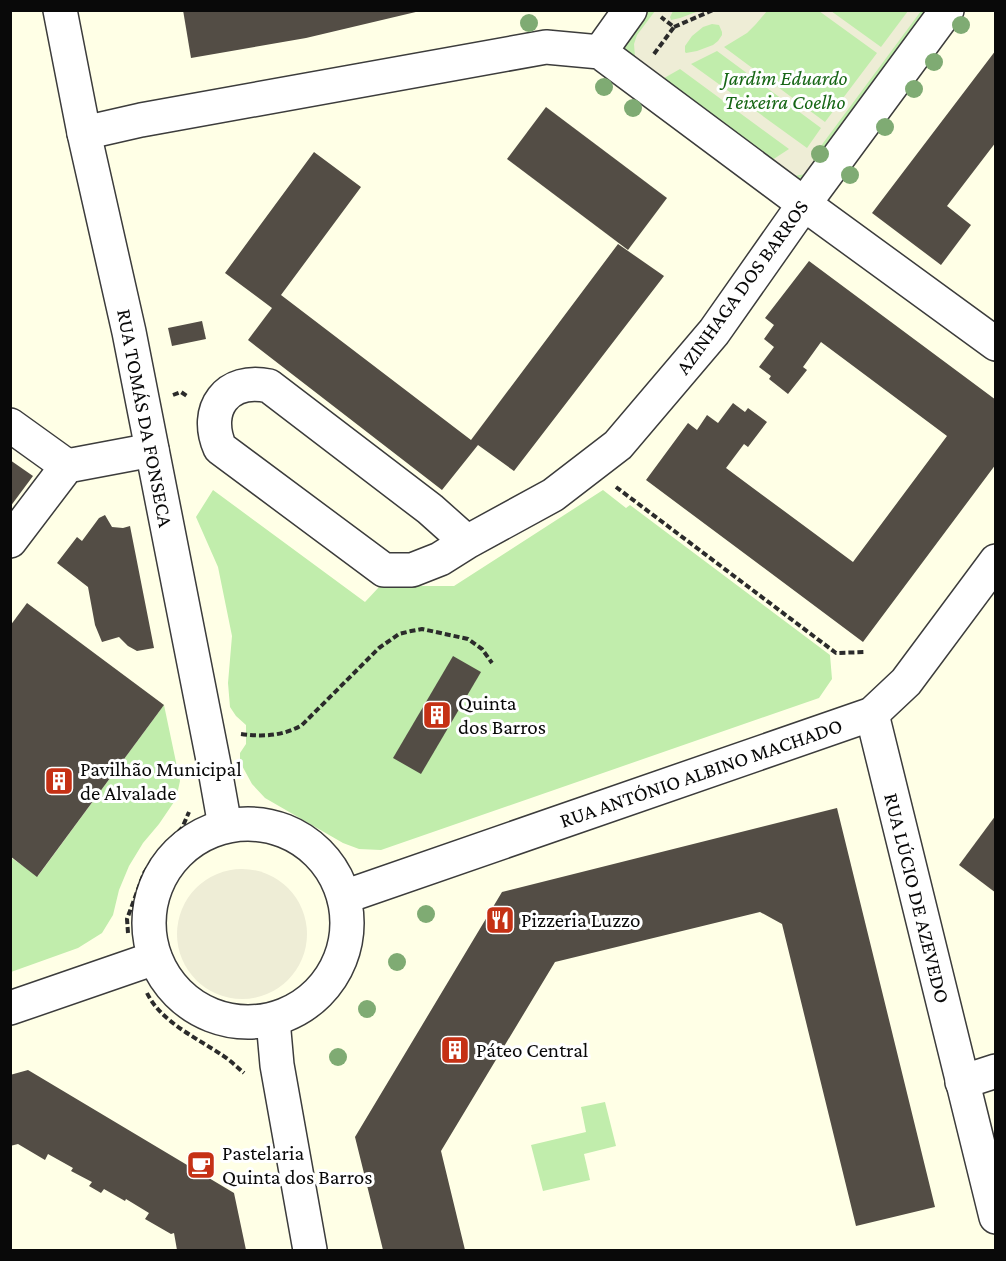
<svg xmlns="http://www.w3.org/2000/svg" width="1006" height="1261" viewBox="0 0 1006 1261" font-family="'Crimson Pro',serif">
<rect width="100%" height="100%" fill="#ffffe6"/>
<g fill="#c1edac">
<path d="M630,11H947L804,204L600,52Z"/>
<path d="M213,490L365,602L380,586H454L603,490L626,508L630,505L830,655L832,679L819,698L381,850L359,849L343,843L265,798L252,784L240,762V753L246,744V725L236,716L230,707L228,683L232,636L218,567L196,517Z"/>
<path d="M164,705L180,781L176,799L159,824L143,843L129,866L119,890L113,915L102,933L78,948L11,972L10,857L38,876Z"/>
<path d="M605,1102L616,1146L584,1154L590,1180L543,1191L531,1145L586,1132L581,1107Z"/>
</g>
<g fill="#eeedd6" fill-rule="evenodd">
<path d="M655,11H673L670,17L671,20L680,18L699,11H767L756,24L747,33L724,47L825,122L877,53L819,11H831L881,47L908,11H921L815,154L822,160L806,174L794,176L769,162L789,149L680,69L659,81L638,63L635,57L634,44L637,35ZM712,24L719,25L722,32V35L718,41L713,45L697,51L686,53L685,52V46L692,36L703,27ZM717,51L821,128L807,148L691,64Z"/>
<circle cx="242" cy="934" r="65"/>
</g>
<g fill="#534d45">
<path d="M183,10H420V11L306,38L191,58Z"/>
<path d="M996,50V142L947,206L971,225L941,265L872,213Z"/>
<path d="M546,107L667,198L628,250L507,159Z"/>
<path d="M314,152L361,187L281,295L471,440L618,244L664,276L514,471L478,445L442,490L248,340L272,308L225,273Z"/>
<path d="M809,261L996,400V464L863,642L646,480L688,423L697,430L707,415L718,423L733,403L745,412L748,408L767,422L748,447L744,444L726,468L853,562L947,436L821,342L803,367L807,370L788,394L769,379L771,376L759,367L774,347L764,339L774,325L765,318Z"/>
<path d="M202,321L206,339L172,346L168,328Z"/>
<path d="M10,460L33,476L10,507Z"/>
<path d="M105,515L112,527L123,528L130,526L154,648L137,651L128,646L119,637L102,642L95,625L88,587L57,563L77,537L82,541L99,518Z"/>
<path d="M27,603L164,705L37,877L10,856V626Z"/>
<path d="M453,656L481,672L421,774L393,758Z"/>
<path d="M837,808L935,1207L856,1226L782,924L760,912L555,962L441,1151L465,1250H383L355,1137L502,892Z"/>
<path d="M996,815V893L959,865Z"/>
<path d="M28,1070L234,1193L246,1250H177L174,1233L171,1234L145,1219L149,1213L126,1199L125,1201L104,1189L101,1193L89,1186L92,1182L71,1171L73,1168L48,1154L45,1160L18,1144L10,1146V1075Z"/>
</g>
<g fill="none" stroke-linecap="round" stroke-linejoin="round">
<g stroke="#3c3c3c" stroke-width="36">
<g id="minor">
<path d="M60,10L84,133L129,332L215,770L225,826"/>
<path d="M600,52L630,10"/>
<path d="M84,133L141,120L546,47L600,52L804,204L996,344"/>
<path d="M10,425L67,466"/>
<path d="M10,541L67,466L152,450"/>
<path d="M467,542L430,509L269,386C227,377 203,409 220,448L384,570H412L440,559L467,542L553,495L618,445L714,332L804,204L947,10"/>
<path d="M872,714L996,1217"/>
<circle cx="248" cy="923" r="99"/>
<path d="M344,897L872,714L906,682L996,561"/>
<path d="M10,1008L155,958"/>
<path d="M273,1020L277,1065L310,1250"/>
<path d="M962,1082L996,1071"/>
</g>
</g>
<g stroke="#2b2b2b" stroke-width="4" stroke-dasharray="6 3" stroke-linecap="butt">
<path d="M674,27L713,10"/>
<path d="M654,54L674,27L661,17"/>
<path d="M173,395L181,392L187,396"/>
<path d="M616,487L836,653L866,652"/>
<path d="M241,734C263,737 283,736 302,725L379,648L399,634L411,631L422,629L468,639L482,649L492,663"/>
<path d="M128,933L127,919L144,873L160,851L182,828L189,812"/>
<path d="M147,993C161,1022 197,1038 222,1055C230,1060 237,1067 244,1073"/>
</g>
<use href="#minor" stroke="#fff" stroke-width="33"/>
</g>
<g fill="#7fab73">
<circle cx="529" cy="23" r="9"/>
<circle cx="961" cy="25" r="9"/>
<circle cx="934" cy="62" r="9"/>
<circle cx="604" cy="87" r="9"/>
<circle cx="914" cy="89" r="9"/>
<circle cx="633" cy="108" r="9"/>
<circle cx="885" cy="127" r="9"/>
<circle cx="820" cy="154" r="9"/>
<circle cx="850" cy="175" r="9"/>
<circle cx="426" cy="914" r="9"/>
<circle cx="397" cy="962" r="9"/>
<circle cx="367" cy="1009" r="9"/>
<circle cx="338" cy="1057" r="9"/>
</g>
<defs>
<g id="building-square" transform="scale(1.5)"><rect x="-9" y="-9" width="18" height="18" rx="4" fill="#c53115" stroke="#fff"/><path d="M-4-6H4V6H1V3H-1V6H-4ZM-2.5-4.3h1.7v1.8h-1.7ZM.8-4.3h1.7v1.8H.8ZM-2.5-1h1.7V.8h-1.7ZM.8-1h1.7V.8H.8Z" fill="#fff"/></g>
<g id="restaurant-square" transform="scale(1.5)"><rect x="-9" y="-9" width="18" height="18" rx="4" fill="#c53115" stroke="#fff"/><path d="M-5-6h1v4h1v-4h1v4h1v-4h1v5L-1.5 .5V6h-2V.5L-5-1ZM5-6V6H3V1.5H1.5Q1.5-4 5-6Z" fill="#fff"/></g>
<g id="cafe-square" transform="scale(1.5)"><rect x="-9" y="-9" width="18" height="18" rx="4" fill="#c53115" stroke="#fff"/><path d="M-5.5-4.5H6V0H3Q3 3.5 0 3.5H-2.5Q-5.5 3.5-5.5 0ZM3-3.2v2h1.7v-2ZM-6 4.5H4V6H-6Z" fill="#fff"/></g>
</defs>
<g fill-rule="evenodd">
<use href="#building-square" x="437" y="715"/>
<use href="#building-square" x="59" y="781"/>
<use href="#restaurant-square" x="500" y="920"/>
<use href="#building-square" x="455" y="1050"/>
<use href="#cafe-square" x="201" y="1165"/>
</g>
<g text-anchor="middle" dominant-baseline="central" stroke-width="6" stroke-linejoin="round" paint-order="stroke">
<g font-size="21" font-style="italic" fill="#166615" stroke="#fff">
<text x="785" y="78">Jardim Eduardo<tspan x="785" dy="24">Teixeira Coelho</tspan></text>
</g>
<g font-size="21" fill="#090909" stroke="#fff">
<text transform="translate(742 287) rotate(-54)">AZINHAGA DOS BARROS</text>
<text transform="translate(145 418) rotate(79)">RUA TOMÁS DA FONSECA</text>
<text transform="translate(701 773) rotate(-19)">RUA ANTÓNIO ALBINO MACHADO</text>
<text transform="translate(917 898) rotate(76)">RUA LÚCIO DE AZEVEDO</text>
</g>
<g font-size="21" fill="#090909" stroke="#fff" text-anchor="start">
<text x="458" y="703">Quinta<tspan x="458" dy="24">dos Barros</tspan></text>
<text x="80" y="769">Pavilhão Municipal<tspan x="80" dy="24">de Alvalade</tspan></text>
<text x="521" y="920">Pizzeria Luzzo</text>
<text x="476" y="1050">Páteo Central</text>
<text x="222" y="1153">Pastelaria<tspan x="222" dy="24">Quinta dos Barros</tspan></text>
</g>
</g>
<rect width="1006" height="1261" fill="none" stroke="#090909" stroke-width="24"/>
</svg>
